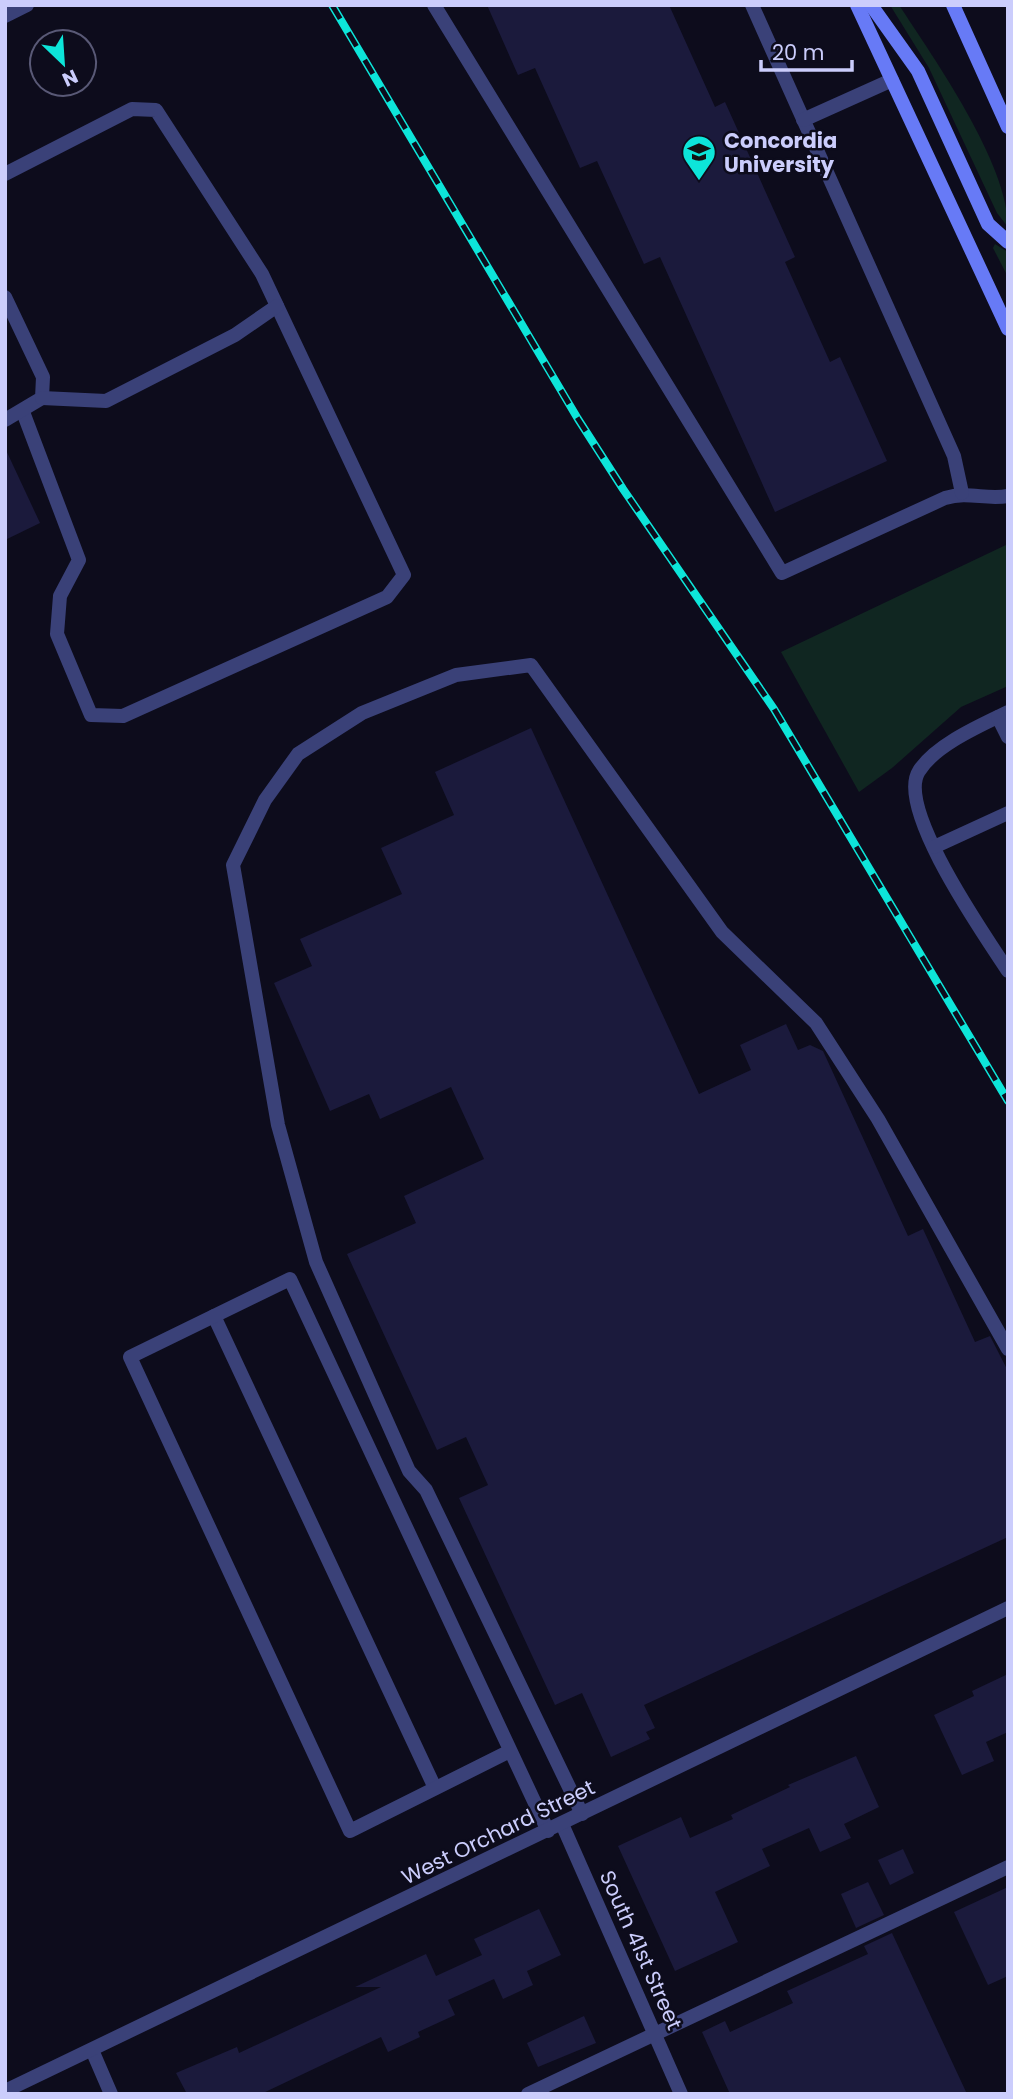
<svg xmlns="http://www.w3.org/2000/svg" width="1013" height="2099" viewBox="0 0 1013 2099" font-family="Poppins,sans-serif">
<rect width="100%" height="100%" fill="#0d0c1c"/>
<g fill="#102621">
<path d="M890,5H899C935,60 1008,163 1008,227L997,213L929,68Z"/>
<path d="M995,244L1008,252V277L993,248Z"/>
<path d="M1008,544V686L961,707L892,768L859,792L781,652Z"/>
</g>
<g fill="#1b1a3c">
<path d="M487,5H669L715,107L725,102L795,257L785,262L830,362L840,357L887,461L775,512L660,257L644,264L597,161L580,168L535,68L518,75Z"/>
<path d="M5,448L40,523L5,540Z"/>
<path d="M531,728L699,1094L751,1070L740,1045L786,1024L798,1050L810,1045L823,1051L908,1236L923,1229L975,1342L990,1336L1008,1371V1537L644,1705L655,1728L646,1732L650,1739L611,1757L582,1693L555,1705L459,1498L488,1485L466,1437L437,1450L347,1254L416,1223L404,1196L484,1159L451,1087L380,1119L369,1094L330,1111L274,983L312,966L300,939L402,894L381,848L454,815L435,772Z"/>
<path d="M1008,1674V1732L986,1742L994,1761L962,1775L934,1715L974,1696L972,1691Z"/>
<path d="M856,1756L879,1807L844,1824L851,1838L820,1852L809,1828L762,1849L770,1866L715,1892L738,1942L675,1971L618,1846L681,1817L690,1838L733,1819L731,1815L790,1787L788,1785Z"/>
<path d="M903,1849L914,1873L890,1885L878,1860Z"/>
<path d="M868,1882L884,1915L856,1928L841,1894Z"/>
<path d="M1008,1887V1976L988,1985L954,1912Z"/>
<path d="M539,1909L561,1955L527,1971L533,1985L503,1999L494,1979L448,2000L455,2015L418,2032L420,2037L388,2052L381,2037L261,2094H187L176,2073L237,2047L239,2053L381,1987H355L426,1954L436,1976L482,1955L474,1939Z"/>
<path d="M892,1933L967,2094H730L702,2032L725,2021L730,2032L793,2003L787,1991L868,1954L864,1946Z"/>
<path d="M584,2016L596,2043L538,2067L527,2043Z"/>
</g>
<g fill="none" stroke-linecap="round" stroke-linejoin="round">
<g stroke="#3a4178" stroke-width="14">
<path d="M434,5L782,573L945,498C969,491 985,500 1008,496"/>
<path d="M752,5L954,456L962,493"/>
<path d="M803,120L892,80"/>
<path d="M5,174L132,109L156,110L262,274L404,575L387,597L123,716L91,715L57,634L60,596L79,560L23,412"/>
<path d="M5,297L43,377L42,398L5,420"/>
<path d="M42,398L106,401L235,335L277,306"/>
<path d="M1008,712C981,725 935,745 919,771C895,808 986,937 1008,971"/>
<path d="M998,717L1008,737"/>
<path d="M934,847L1008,813"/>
<path d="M214,1316L435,1788"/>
<path d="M510,1751L350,1831L130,1357L290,1279L548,1831"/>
<path d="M582,1814L426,1490L409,1471L316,1262L278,1125L233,865L265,800L298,754L362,713L456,675L531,665L722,932L816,1023L878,1119L1008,1349"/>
<path d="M528,2094L1008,1867"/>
</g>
<g stroke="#3a4178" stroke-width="14">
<path d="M562,1824L681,2094"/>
<path d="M92,2050L111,2094"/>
<path d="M5,2091L1008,1608"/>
</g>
<path stroke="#3a4178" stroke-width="14" d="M5,16L27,5"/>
<g stroke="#677af6" stroke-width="14">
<path d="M857,5L1008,329"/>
<path d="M871,5L918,71L988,224L1008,242"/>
<path d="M953,5L1008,127"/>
</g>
<g stroke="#0de5d9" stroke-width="8">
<path id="rail" d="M332,5L578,419L623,489L774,709L1008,1101"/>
</g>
<use href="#rail" stroke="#0d0c1c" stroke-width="5" stroke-dasharray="16" stroke-linecap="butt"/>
</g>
<defs>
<g id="university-pin" transform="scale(1.75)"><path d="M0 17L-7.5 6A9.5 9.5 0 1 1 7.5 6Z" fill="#0de5d9" stroke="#0d0c1c"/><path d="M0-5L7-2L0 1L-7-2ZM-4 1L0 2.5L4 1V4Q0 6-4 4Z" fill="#111"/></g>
</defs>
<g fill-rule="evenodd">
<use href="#university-pin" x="699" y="152"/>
</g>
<g text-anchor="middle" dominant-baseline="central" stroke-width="5" stroke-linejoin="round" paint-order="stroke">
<g font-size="21" font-weight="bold" fill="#cbcdfc" stroke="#0d0c1c" text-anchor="start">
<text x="724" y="140">Concordia<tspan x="724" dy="24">University</tspan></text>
</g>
<g font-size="21" fill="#cbcdfc" stroke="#0d0c1c">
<text transform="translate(498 1832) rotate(-26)">West Orchard Street</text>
<text transform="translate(641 1950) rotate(66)">South 41st Street</text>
</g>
</g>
<rect width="1013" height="2099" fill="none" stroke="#cbcdfc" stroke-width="14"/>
<g transform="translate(63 63) rotate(155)"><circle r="33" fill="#0d0c1c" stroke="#595976" stroke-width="2"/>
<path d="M0-5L12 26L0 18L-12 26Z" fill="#0de5d9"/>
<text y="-10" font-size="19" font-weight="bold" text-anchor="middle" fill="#cbcdfc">N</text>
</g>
<path d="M761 60v10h91v-10" fill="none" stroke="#cbcdfc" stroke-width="3.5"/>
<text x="772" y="60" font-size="21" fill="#cbcdfc" stroke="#0d0c1c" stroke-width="5" paint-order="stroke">20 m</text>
</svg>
